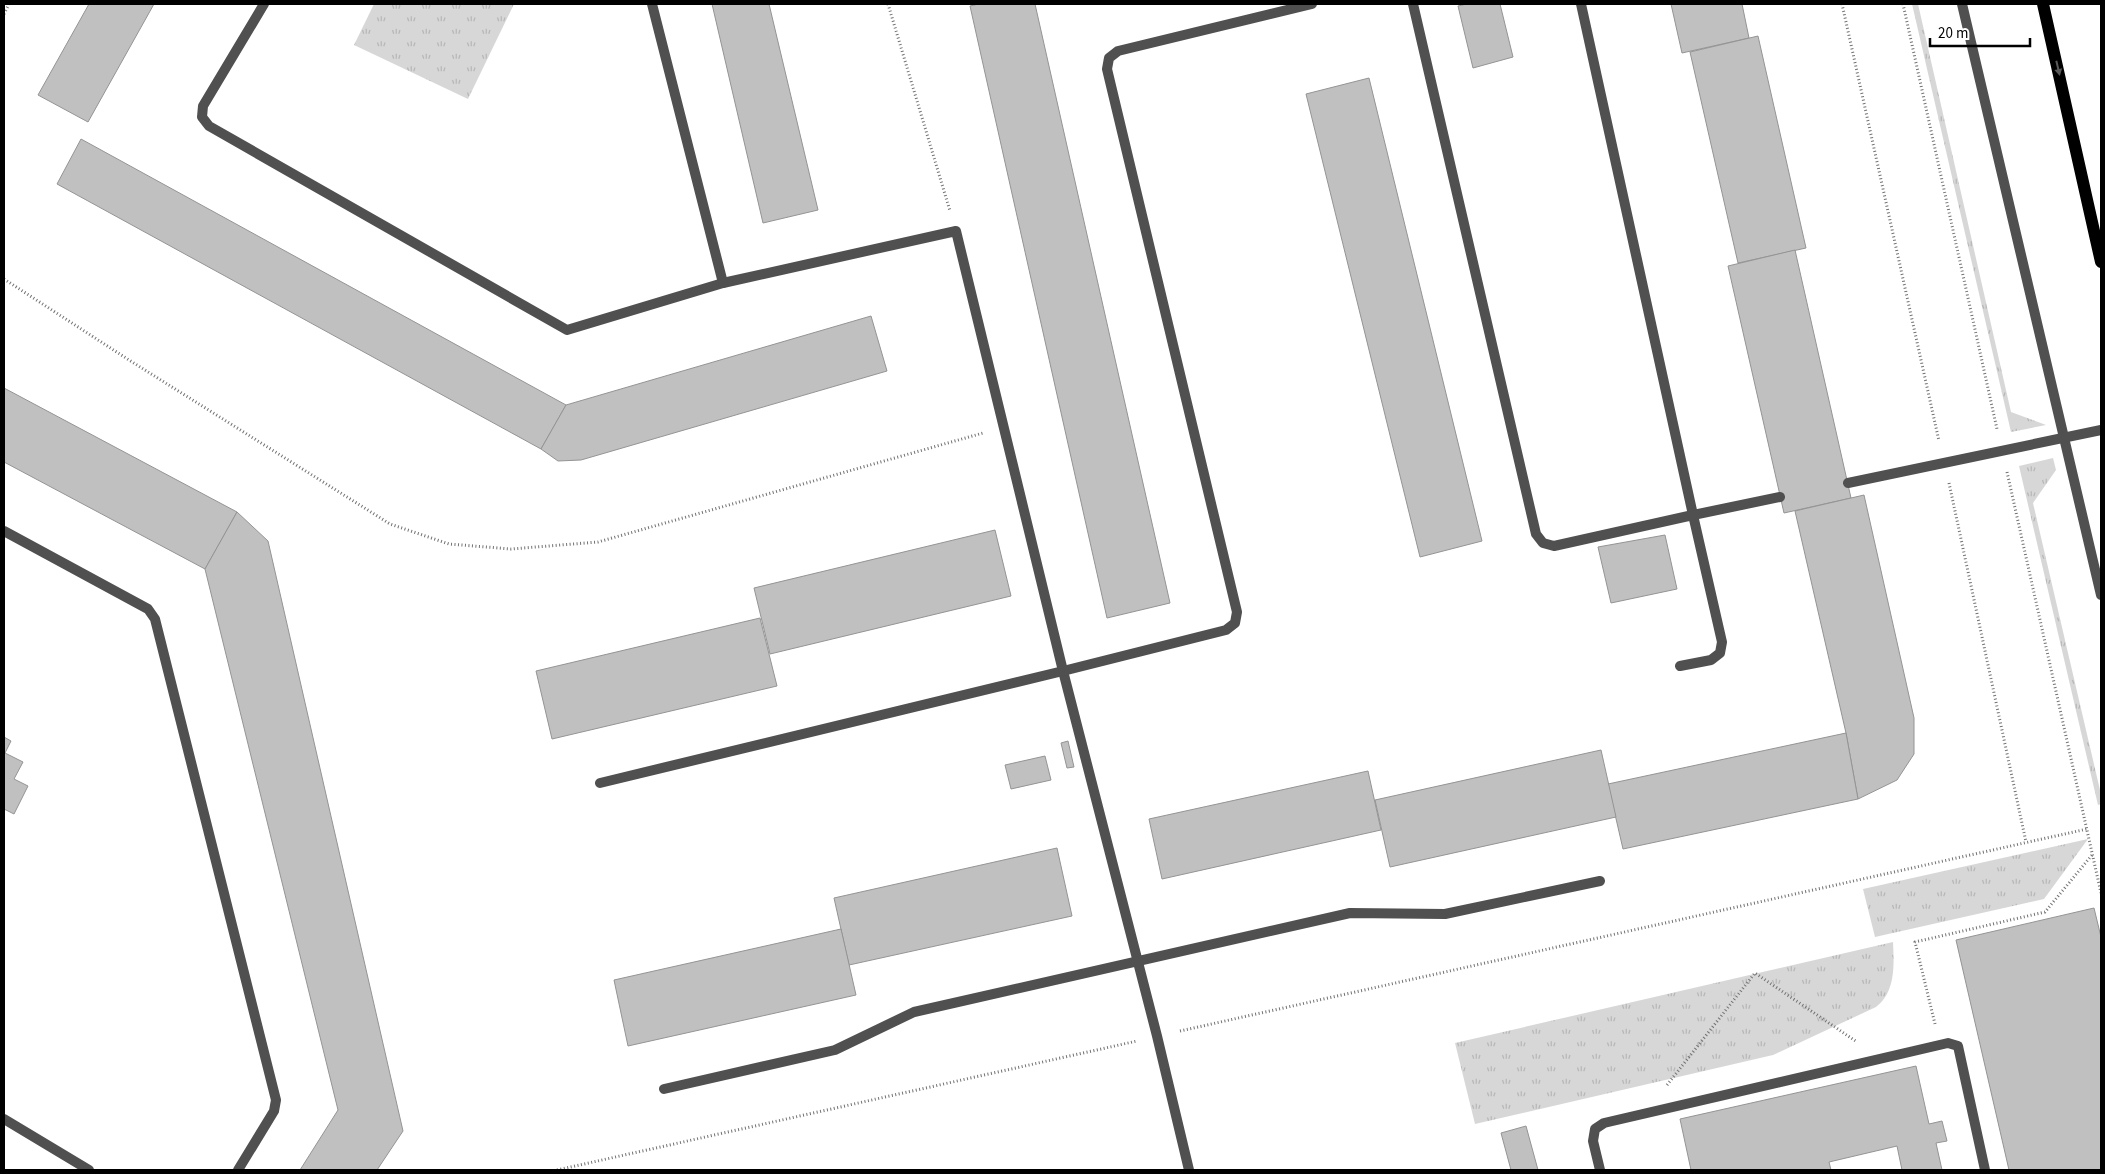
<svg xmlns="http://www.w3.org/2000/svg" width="2105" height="1174" viewBox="0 0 2105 1174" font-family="'Source Sans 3',sans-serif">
<defs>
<pattern id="grass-tufts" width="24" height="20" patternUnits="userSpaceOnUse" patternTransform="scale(1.25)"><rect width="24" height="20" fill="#d7d7d7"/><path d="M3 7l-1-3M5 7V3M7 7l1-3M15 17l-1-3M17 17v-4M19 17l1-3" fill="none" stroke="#b7b7b7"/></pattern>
</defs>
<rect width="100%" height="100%" fill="#fff"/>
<g fill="url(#grass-tufts)">
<path d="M374,4H514L468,99L354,45Z"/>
<path d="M1912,4H1918L2011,412L2046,425L2011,432Z"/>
<path d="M2053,458L2056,470L2033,503L2100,790H2101V804L2098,805L2019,466Z"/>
<path d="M2088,839L2044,899L1875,937L1863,889Z"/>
<path d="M1893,942C1894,964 1896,992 1876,1007L1773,1055L1475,1124L1455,1043Z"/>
</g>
<g fill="#c0c0c0" stroke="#949494">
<path d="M89,4H154L88,122L38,95Z"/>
<path d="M712,4H769L818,210L763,223Z"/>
<path d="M979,4H1035L1170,603L1107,618L970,6Z"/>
<path d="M1467,4H1500L1513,57L1473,68L1458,6Z"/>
<path d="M1671,4H1742L1749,38L1682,53Z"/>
<path d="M1758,36L1806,248L1738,263L1690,52Z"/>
<path d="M1369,78L1482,541L1420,557L1306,94Z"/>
<path d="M81,139L566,405L541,449L57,184Z"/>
<path d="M1795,250L1851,498L1784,513L1728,266Z"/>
<path d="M871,316L887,371L581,460L558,461L541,449L566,405Z"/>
<path d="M4,388L237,512L205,569L4,462Z"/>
<path d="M1864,495L1914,718V754L1897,780L1858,799L1846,733L1795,511Z"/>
<path d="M237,512L268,541L403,1131L377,1170H300L338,1110L205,569Z"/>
<path d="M995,530L1011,596L770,654L754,588Z"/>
<path d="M1665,535L1677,589L1611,603L1598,547Z"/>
<path d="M760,618L777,686L552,739L536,671Z"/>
<path d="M1846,733L1858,799L1623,849L1608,784Z"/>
<path d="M4,737L11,741L5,753L23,762L14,779L28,786L14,814L4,809Z"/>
<path d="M1068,741L1074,767L1067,768L1061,743Z"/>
<path d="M1601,750L1616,817L1390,867L1375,800Z"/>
<path d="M1045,756L1051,780L1011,789L1005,765Z"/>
<path d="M1368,771L1381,830L1162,879L1149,819Z"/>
<path d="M1057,848L1072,916L849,965L834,898Z"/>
<path d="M2094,908L2101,937V1170H2009L1956,940Z"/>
<path d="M841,929L856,995L628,1046L614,980Z"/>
<path d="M1916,1066L1929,1124L1942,1121L1947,1141L1936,1143L1942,1170H1902L1897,1146L1829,1162L1831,1170H1691L1680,1119Z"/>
<path d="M1526,1126L1538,1170H1511L1501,1133Z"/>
</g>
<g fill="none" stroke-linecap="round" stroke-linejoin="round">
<g stroke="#727272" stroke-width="3" stroke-dasharray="1 2.5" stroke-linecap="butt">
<path d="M888,4L950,211"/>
<path d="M1842,4L1939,441"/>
<path d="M1903,4L1997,429"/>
<path d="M4,14L9,4"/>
<path d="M4,279L129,360L390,524L449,544L511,549L598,542L983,433"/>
<path d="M2007,472L2101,893"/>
<path d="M1949,483L2026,842"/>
<path d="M1935,1024L1915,942L2045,912L2092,855"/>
<path d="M1180,1031L2087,829"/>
<path d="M1667,1085L1755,973L1857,1042"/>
<path d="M557,1170L1137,1041"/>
</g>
<g stroke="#505050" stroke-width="10">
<path d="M264,4L203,106L202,117L209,126L567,330L723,283L956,231L1063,671L1157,1036L1189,1170"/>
<path d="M652,4L723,283"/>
<path d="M1413,4L1536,534L1543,543L1554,546L1693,515L1722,642L1720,653L1711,660L1680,666"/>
<path d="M1581,4L1693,515L1780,497"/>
<path d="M1962,4L2101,595"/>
<path d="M1848,483L2101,430"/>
<path d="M4,531L148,609L155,619L276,1100L274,1111L238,1170"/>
<path d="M600,783L1063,671L1226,630L1235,623L1237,612L1107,69L1109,58L1118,51L1312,4"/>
<path d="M664,1089L835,1050L914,1012L1350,913L1445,914L1600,881"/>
<path d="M4,1119L89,1170"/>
<path d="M1600,1170L1593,1141L1595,1129L1604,1123L1948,1043L1958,1046L1985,1170"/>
</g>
<path stroke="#000" stroke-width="12" d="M2043,4L2101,262"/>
</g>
<defs><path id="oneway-solid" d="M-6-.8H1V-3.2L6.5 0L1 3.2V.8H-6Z" transform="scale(1.25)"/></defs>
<use fill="#595959" href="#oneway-solid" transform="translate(2058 68) rotate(77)"/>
<rect width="2105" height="1174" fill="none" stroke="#000000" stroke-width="10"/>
<path d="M1930 38v8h100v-8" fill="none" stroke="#000000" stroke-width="2.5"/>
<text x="1938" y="38" font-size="15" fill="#000000" stroke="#ffffff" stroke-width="4" paint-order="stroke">20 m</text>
</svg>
